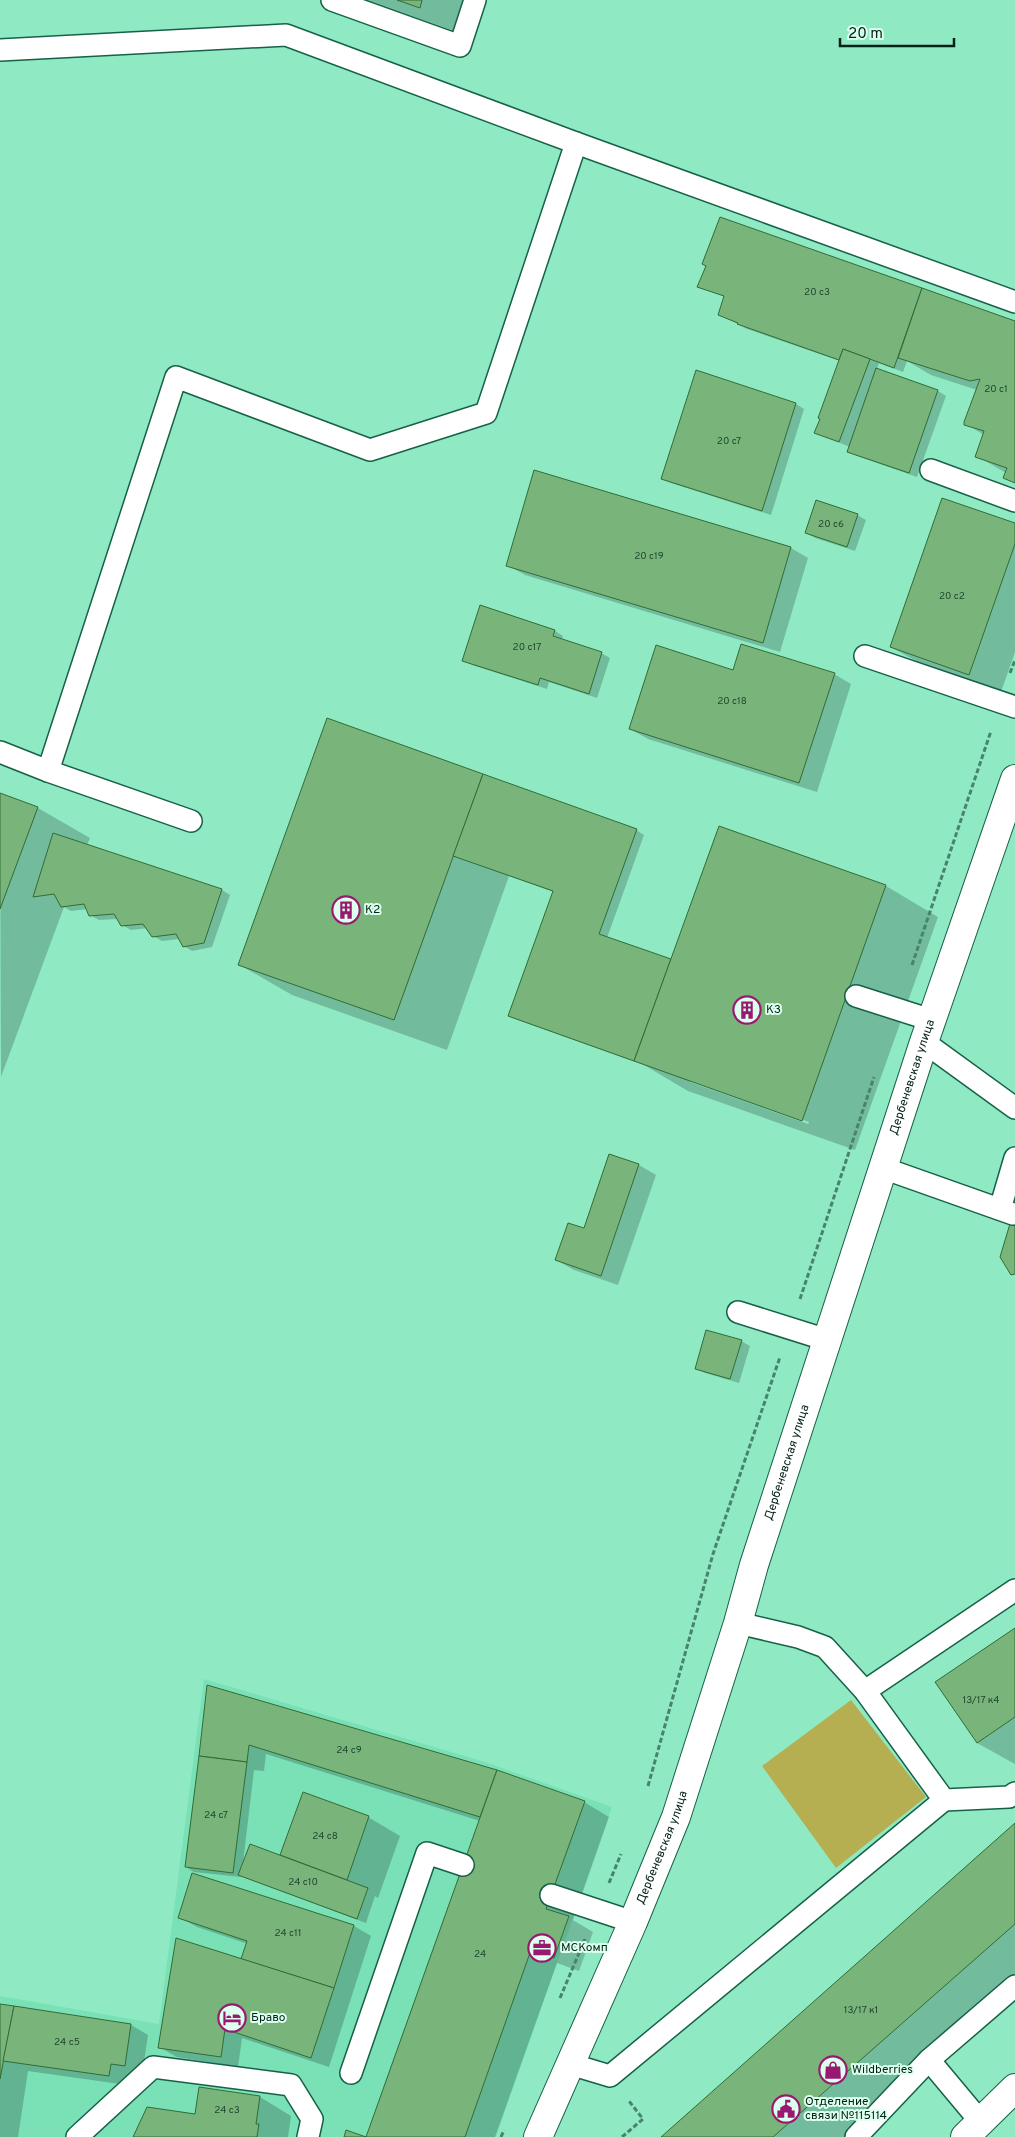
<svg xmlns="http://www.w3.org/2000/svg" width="1015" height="2137" viewBox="0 0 1015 2137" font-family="Overpass,sans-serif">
<rect width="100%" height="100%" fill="#8feac4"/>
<path fill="#7ae0b6" d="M204,1679L485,1762L612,1807L496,2137H0V1996L159,2024Z"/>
<path fill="#b5af52" d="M851,1700L926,1797L836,1868L762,1766Z"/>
<g fill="#0003" fill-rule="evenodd">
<path d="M368,0H472L471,37Z"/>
<path d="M720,219L1015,323V483L1005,477L1006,473L977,456L984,435L966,424L977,390L931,375L907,361L903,372L879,363L877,369L938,391L946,396L917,477L857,456L848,451L850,447L816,433L840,361L747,329L719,314L725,297L699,286Z"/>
<path d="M697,372L796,404L804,409L771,515L671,483L662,478Z"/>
<path d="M535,472L791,548L808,558L780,652L525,575L507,565Z"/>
<path d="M857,515L866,520L855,551L815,538L807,533Z"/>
<path d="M1015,525V652L1001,692L923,665L891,647Z"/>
<path d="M481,606L555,631L563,636L562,640L601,653L610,658L597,698L549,682L547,689L472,665L464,660Z"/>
<path d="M733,671L834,674L851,684L817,792L648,739L630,729Z"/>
<path d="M327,720L636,830L644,835L607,938L671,961L719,827L886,886L938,917L855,1150L688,1091L644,1065L518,1020L509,1016L554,892L509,876L447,1050L292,995L240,965ZM690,1080L809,1122L808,1124L690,1082Z"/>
<path d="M0,794L38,808L90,838L87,845L222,890L230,895L212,947L192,951L184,946L180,939L162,941L153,936L148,928L131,930L122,925L118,919L99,920L90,915L88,909L71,911L64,907L1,1077Z"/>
<path d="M610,1155L639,1165L656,1175L618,1285L574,1270L556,1260L585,1230Z"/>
<path d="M741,1341L750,1346L739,1383L705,1373L696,1368Z"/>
<path d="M1015,1629V1764L977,1743Z"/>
<path d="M208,1687L483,1766L584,1802L609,1817L573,1920L593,1932L579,1971L557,1963L495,2137H367L480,1821L266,1754L264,1771L254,1770L243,1863L286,1859L282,1855L368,1817L400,1836L378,1898L375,1896L366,1923L241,1876V1877L194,1872L186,1867Z"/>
<path d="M1015,1825V1994L854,2137H662Z"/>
<path d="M193,1874L354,1926L371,1936L329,2067L242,2038L238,2067L177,2057L159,2047L242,1961L248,1944L197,1927L179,1917Z"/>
<path d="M0,2005L131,2025L148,2035L142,2075L129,2073L127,2085L28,2071L18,2137H0Z"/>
<path d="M260,2097L291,2116L288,2137H134L196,2116Z"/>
</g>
<g fill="#79b57b" stroke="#316c36">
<path d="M397,0H422L420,8Z"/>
<path d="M720,217L922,288L894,368L843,349L839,360L737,324L738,323L718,315L724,296L697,287L706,266L702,264Z"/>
<path d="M922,288L1015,321V483L1003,478L1007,468L975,457L984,431L964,425V422L980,379L970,381L898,358Z"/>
<path d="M843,349L870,359L839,442L814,433L820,419L818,418Z"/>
<path d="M876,368L938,390L909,473L847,452Z"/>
<path d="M696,370L796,403L762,511L661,479Z"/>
<path d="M534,470L791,547L763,643L506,566Z"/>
<path d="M942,498L1015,523V544L969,675L890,647Z"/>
<path d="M816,500L858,514L847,547L805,533Z"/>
<path d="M480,605L555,630L553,636L602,652L589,694L540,678L538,685L462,661Z"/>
<path d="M741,644L835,673L799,783L629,729L656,645L733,670Z"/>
<path d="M327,718L483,774L394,1020L238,965Z"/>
<path d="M483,774L637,829L599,934L671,959L634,1061L508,1016L553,891L453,856Z"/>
<path d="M0,793L38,807L0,909Z"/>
<path d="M719,826L886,885L802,1121L634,1061Z"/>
<path d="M53,833L222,889L204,943L183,947L176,934L152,937L143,924L121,926L114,914L89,916L84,904L61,907L54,894L33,897Z"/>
<path d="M609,1154L639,1164L601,1276L555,1260L568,1223L584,1228Z"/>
<path d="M1015,1207V1274L1011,1275L1000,1257Z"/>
<path d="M706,1330L742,1340L730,1379L695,1369Z"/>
<path d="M1015,1628V1717L977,1743L935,1682Z"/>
<path d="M207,1685L497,1770L480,1817L249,1745L247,1762L199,1756Z"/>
<path d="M199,1756L247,1762L233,1873L185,1867Z"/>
<path d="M497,1770L585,1801L546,1909L569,1916L554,1958L531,1950L465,2137H366Z"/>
<path d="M303,1792L369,1816L347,1880L280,1855Z"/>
<path d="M1015,1823V1924L773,2137H661Z"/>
<path d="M250,1844L368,1888L357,1919L238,1875Z"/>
<path d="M192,1873L354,1925L334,1988L241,1959L247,1941L178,1918Z"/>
<path d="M176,1938L334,1988L311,2058L225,2029L221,2057L158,2048Z"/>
<path d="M0,2004L14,2006L0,2079Z"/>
<path d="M14,2006L131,2024L125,2066L111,2064L109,2076L3,2061Z"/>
<path d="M199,2087L260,2096L256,2124H259L257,2137H133L147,2107L195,2114Z"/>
<path d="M346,2130L366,2137H367H344Z"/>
</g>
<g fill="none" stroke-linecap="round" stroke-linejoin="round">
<g stroke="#166147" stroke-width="24">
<g id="service">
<path d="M332,0L460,46L475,0"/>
<path d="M0,50L286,35L576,143L1015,302"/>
<path d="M931,470L1015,501"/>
<path d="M865,656L1015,707"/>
<path d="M0,752L48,771"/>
<path d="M191,821L48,771L176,377L370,450L486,413L576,143"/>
<path d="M856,996L931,1020"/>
<path d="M924,1042L1015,1108"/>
<path d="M883,1168L1013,1214"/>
<path d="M1000,1209L1015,1158"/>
<path d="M738,1312L827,1340"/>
<path d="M738,1623L798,1637L825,1647L865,1691L944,1800L1009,1797L1015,1793"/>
<path d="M865,1691L1015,1590"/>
<path d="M551,1895L633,1922"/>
<path d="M929,2060L980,2121"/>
<path d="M570,2064L610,2076L944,1800"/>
<path d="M351,2073L427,1853L463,1865"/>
<path d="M77,2137L153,2067L291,2085L312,2119L308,2137"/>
<path d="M856,2137L929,2060L1015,1986"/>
</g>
</g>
<g stroke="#166147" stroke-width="30">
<g id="minor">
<path id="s1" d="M538,2137L633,1922L676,1817L738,1623L754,1565L924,1042L1015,779"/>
</g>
</g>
<g stroke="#166147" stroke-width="30">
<path id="secondary" d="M965,2137L1015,2088"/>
</g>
<g stroke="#48846c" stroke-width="3" stroke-dasharray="5 2.5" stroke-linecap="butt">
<path d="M1010,673L1015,660"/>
<path d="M912,965L991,731"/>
<path d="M800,1299L874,1077"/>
<path d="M648,1786L713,1554L780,1357"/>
<path d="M609,1883L621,1854"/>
<path d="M560,1998L585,1939"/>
<path d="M501,2137L504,2130"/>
<path d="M622,2137L643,2119L629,2101"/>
</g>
<use href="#service" stroke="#fff" stroke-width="21"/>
<use href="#minor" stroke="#fff" stroke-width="28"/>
<use href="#secondary" stroke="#fff" stroke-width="28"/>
</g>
<defs>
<g id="building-ring" transform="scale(1.4375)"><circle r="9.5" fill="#dcffee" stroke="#991970" stroke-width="1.5"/><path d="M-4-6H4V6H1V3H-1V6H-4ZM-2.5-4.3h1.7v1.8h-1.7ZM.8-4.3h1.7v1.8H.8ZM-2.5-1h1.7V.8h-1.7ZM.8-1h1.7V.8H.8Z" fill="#991970"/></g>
<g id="office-ring" transform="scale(1.4375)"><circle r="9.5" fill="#dcffee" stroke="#991970" stroke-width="1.5"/><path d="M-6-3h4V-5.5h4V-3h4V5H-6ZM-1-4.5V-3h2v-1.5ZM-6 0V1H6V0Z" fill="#991970"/></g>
<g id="hotel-ring" transform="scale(1.4375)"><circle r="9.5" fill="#dcffee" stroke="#991970" stroke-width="1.5"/><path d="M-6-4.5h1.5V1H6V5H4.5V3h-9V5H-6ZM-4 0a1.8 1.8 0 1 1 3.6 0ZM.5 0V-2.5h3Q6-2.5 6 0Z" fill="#991970"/></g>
<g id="shop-ring" transform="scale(1.4375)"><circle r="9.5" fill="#dcffee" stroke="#991970" stroke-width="1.5"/><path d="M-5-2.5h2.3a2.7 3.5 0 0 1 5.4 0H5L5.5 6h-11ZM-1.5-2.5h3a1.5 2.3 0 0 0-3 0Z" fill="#991970"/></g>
<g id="civic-ring" transform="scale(1.4375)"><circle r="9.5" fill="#dcffee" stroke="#991970" stroke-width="1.5"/><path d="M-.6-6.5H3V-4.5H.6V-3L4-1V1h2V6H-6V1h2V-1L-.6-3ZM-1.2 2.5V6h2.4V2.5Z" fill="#991970"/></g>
</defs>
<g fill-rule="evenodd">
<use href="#building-ring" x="346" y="910"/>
<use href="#building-ring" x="747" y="1010"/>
<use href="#office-ring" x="542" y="1948"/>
<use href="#hotel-ring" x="232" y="2018"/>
<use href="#shop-ring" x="833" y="2070"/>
<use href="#civic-ring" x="786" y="2109"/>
</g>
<g text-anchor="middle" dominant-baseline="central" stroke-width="4" stroke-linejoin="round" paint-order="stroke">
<g font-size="10" fill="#214730">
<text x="817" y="292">20 с3</text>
<text x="996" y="389">20 с1</text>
<text x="729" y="441">20 с7</text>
<text x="831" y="524">20 с6</text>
<text x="649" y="556">20 с19</text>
<text x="952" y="596">20 с2</text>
<text x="527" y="647">20 с17</text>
<text x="732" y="701">20 с18</text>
<text x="981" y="1700">13/17 к4</text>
<text x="349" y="1750">24 с9</text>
<text x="216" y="1815">24 с7</text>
<text x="325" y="1836">24 с8</text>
<text x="303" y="1882">24 с10</text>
<text x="288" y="1933">24 с11</text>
<text x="480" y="1954">24</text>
<text x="861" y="2010">13/17 к1</text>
<text x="67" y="2042">24 с5</text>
<text x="227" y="2110">24 с3</text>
</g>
<g font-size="12" fill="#042217" stroke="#dcffee" text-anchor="start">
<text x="365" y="910">К2</text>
<text x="766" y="1010">К3</text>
<text x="561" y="1948">МСКомп</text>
<text x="251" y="2018">Браво</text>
<text x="852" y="2070">Wildberries</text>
<text x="805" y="2102">Отделение<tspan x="805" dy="14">связи №115114</tspan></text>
</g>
<g font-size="12" fill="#042217" stroke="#dcffee">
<text stroke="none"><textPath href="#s1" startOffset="1125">Дербеневская улица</textPath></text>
<text stroke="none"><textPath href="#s1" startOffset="720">Дербеневская улица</textPath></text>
<text stroke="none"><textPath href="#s1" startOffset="315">Дербеневская улица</textPath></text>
</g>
</g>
<path d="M840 38v8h114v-8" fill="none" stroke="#042217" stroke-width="2.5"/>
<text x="848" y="38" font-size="15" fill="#042217" stroke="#dcffee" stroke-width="4" paint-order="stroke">20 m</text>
</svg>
